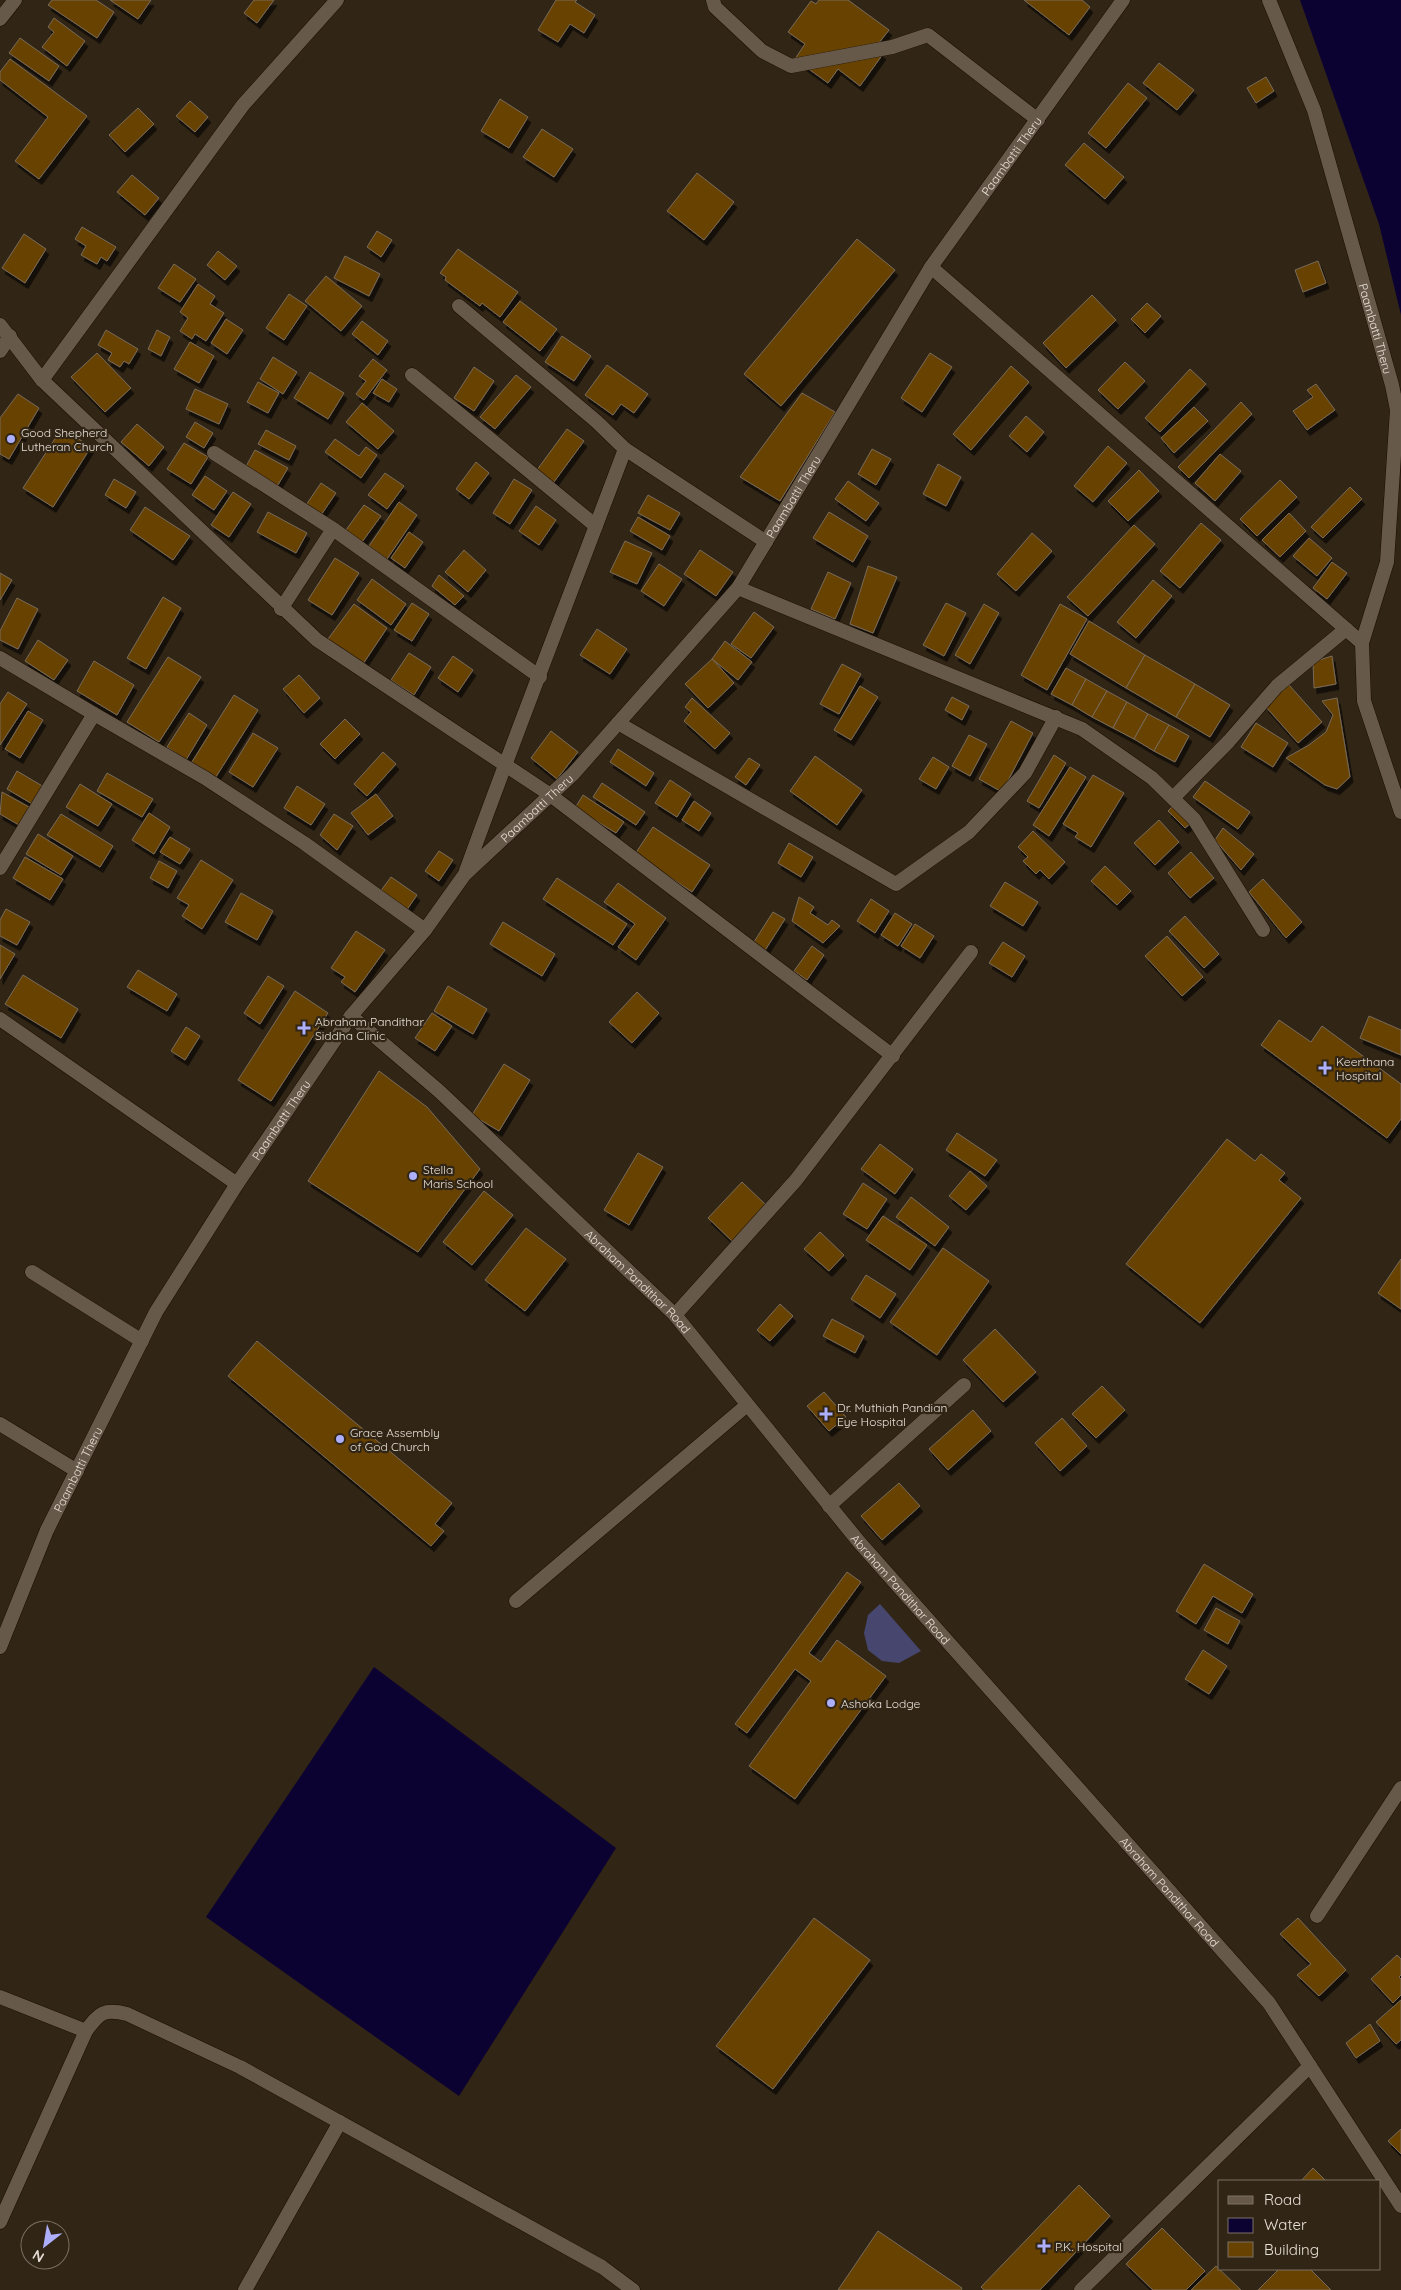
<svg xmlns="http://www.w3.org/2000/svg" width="1401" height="2290" viewBox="0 0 1401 2290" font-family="Quicksand,sans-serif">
<defs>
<filter id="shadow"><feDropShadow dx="3" dy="5.5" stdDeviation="0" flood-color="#0009"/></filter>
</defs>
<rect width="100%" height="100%" fill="#312516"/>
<path fill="#46466e" d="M880,1604L921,1651L899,1663L882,1661L868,1650L864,1633L868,1615Z"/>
<g fill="#0c0232">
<path d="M1300,0H1401V315L1379,224Z"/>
<path d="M374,1667L616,1848L459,2096L206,1917Z"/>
</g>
<g fill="#684200" stroke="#796b5a" filter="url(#shadow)">
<path d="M52,0H96L114,12L97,38L48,5Z"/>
<path d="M110,0H151L138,19Z"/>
<path d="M254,0H274L257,23L244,13Z"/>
<path d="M556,0H577L575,2L595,15L584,33L570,24L558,42L538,30Z"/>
<path d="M819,0H848L889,30L875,48L883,54L860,86L838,69L828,83L795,59L805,44L788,32L811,1L816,4Z"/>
<path d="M1024,0H1082L1090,7L1069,35Z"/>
<path d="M54,18L85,41L67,66L42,47L54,32L48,27Z"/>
<path d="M20,38L59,66L49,81L9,53Z"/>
<path d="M10,59L87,116L39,179L15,161L48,117L0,80V72Z"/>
<path d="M1159,63L1194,90L1177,110L1143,83Z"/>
<path d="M1266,77L1274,91L1256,103L1247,88Z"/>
<path d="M1128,83L1147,98L1106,148L1088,133Z"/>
<path d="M500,99L528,117L509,148L481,131Z"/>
<path d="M190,101L208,117L195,132L176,116Z"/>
<path d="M138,108L154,124L125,152L109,135Z"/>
<path d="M542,129L573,149L554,177L523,157Z"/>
<path d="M1084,143L1124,177L1105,199L1065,165Z"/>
<path d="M697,173L734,202L704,240L667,211Z"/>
<path d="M132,175L159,198L145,215L117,192Z"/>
<path d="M82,227L116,247L107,261L101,257L97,264L81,255L86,246L75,239Z"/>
<path d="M377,231L392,240L381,257L367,247Z"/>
<path d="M24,234L46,249L25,283L2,268Z"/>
<path d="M857,239L895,270L781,406L744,374Z"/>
<path d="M458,249L518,292L500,317L482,303L480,306L445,280L446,277L440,273Z"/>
<path d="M218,251L237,266L225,280L207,265Z"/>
<path d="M345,256L380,274L369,296L334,278Z"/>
<path d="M1318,261L1326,283L1303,292L1295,270Z"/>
<path d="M174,264L196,279L180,302L158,288Z"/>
<path d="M326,276L362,306L341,331L305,301Z"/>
<path d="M198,284L215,296L210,304L224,313L206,341L195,334L192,339L180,331L188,318L180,312Z"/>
<path d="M289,294L307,306L284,340L266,328Z"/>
<path d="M1092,295L1116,320L1066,368L1043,343Z"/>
<path d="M520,301L557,329L540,351L503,322Z"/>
<path d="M1147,303L1161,316L1145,333L1131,319Z"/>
<path d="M226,319L243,330L227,354L211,343Z"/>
<path d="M362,321L388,341L378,355L352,334Z"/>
<path d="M106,330L138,349L129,364L124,361L120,367L108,360L112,353L98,345Z"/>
<path d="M157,330L170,337L161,356L148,349Z"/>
<path d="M562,336L591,356L574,381L545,362Z"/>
<path d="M190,342L214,356L199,383L174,369Z"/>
<path d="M97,353L131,388L105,412L71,377Z"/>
<path d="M930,353L952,367L922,412L901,398Z"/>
<path d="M273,357L297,372L283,394L260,379Z"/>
<path d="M373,359L387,370L364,400L356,394L366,381L359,376Z"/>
<path d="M1125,362L1145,381L1118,409L1098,390Z"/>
<path d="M607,365L648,394L634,413L621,404L613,415L585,395Z"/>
<path d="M1011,366L1029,382L971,450L953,434Z"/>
<path d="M474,367L494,381L474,411L454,398Z"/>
<path d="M1190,369L1206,384L1160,432L1145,418Z"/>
<path d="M310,372L344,393L328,419L294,398Z"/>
<path d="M516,375L531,387L495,429L480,417Z"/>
<path d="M382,379L397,389L389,402L373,393Z"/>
<path d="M258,382L279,393L268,413L247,402Z"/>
<path d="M1316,384L1335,410L1307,430L1293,411L1313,397L1307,390Z"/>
<path d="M195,389L228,404L219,424L186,409Z"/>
<path d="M802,393L835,412L780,501L740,477Z"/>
<path d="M18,394L39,408L9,459L0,454V418Z"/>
<path d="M1241,402L1252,414L1189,478L1178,467Z"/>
<path d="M362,403L394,431L378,449L346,422Z"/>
<path d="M1194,407L1208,421L1174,453L1161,438Z"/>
<path d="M1026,416L1044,432L1027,452L1009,436Z"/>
<path d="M195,422L213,433L204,448L186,437Z"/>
<path d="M137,424L164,447L149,466L121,442Z"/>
<path d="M62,428L91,447L53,507L23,488Z"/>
<path d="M567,429L584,441L551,486L534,474Z"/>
<path d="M266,430L296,446L289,460L258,444Z"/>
<path d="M335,439L359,456L366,447L377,455L361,478L325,452Z"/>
<path d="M184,443L208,457L191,484L167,469Z"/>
<path d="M1108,446L1127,463L1093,502L1074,486Z"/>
<path d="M872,449L891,459L876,485L858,474Z"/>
<path d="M255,450L288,468L276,488L244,470Z"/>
<path d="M1220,454L1241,471L1215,501L1195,483Z"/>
<path d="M476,462L489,473L469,499L456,489Z"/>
<path d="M938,464L961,477L946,506L923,494Z"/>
<path d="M1139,470L1159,491L1128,521L1108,501Z"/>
<path d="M385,473L404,486L387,509L368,495Z"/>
<path d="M205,476L227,491L214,510L192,495Z"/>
<path d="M114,479L136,492L126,508L105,495Z"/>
<path d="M514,479L532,490L510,524L493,513Z"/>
<path d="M1280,480L1297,497L1257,536L1240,519Z"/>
<path d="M848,481L879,503L866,521L835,499Z"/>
<path d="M321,483L336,493L321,515L306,505Z"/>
<path d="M1350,487L1362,499L1323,538L1311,527Z"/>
<path d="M233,492L251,504L229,537L211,525Z"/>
<path d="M648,495L680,513L670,530L638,513Z"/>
<path d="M399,502L417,515L387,559L369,546Z"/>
<path d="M364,505L381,516L362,542L346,530Z"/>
<path d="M536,506L556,520L539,545L519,531Z"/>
<path d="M145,507L190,536L173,560L130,530Z"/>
<path d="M268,512L307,533L296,553L257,532Z"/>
<path d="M829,512L868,536L853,562L813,538Z"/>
<path d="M1289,513L1306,531L1280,557L1262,540Z"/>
<path d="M638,517L670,536L662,550L630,531Z"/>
<path d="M1201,523L1221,540L1180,588L1160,571Z"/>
<path d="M1134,525L1155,544L1088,616L1067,597Z"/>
<path d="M409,532L423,542L405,568L391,558Z"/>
<path d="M1032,533L1052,551L1016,591L997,574Z"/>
<path d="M1309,538L1332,558L1317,576L1293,556Z"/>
<path d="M625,541L652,553L637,584L610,572Z"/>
<path d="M464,550L486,570L468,592L445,572Z"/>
<path d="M700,550L733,572L716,596L684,574Z"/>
<path d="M335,558L359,573L332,615L308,600Z"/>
<path d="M1332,562L1347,573L1327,599L1313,588Z"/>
<path d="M659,564L682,579L664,606L641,591Z"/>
<path d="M868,566L897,577L873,633L850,624Z"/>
<path d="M828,572L851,583L835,619L811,609Z"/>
<path d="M0,573L12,580L0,600Z"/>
<path d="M439,575L464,596L455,605L432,586Z"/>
<path d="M372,579L406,604L391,625L357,600Z"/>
<path d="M1153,580L1172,596L1136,638L1117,622Z"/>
<path d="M163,597L181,608L146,669L127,658Z"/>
<path d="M17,598L38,609L18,649L0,640V631Z"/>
<path d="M412,603L429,614L412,641L394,630Z"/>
<path d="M946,603L966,613L944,656L923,645Z"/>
<path d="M354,604L387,628L363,664L328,639Z"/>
<path d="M984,604L999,613L970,664L955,655Z"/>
<path d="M1060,604L1087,619L1047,690L1021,675Z"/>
<path d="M754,612L774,627L751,658L731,644Z"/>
<path d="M1089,621L1145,655L1126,688L1070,654Z"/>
<path d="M597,629L627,649L610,674L580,655Z"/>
<path d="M38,640L68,660L54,680L25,661Z"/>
<path d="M725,641L752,662L738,680L712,659Z"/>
<path d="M409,653L431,667L414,695L391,680Z"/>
<path d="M1145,655L1195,684L1176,717L1126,688Z"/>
<path d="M453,656L473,670L458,692L438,678Z"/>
<path d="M1332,656L1336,684L1314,688L1313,662Z"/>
<path d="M168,657L201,677L159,742L127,722Z"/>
<path d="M712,659L734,683L708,708L685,684Z"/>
<path d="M94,661L134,685L117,715L77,691Z"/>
<path d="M842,664L861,674L839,714L820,704Z"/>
<path d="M1066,668L1086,679L1072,705L1051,694Z"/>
<path d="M299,675L320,698L304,713L283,689Z"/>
<path d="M1086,679L1107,691L1092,717L1072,705Z"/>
<path d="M1195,684L1230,705L1210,737L1176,717Z"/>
<path d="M1289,685L1322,722L1298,743L1265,706Z"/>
<path d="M860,686L878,697L851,740L834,730Z"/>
<path d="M1107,691L1127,702L1113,728L1092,717Z"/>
<path d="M8,692L27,704L0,745V704Z"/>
<path d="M234,695L258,710L214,780L190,765Z"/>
<path d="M952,697L969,706L962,720L945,710Z"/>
<path d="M692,698L730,733L715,749L684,721L691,712L685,707Z"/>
<path d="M1337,698L1350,777L1337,789L1325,785L1286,758L1309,745L1326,732L1333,715L1322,701Z"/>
<path d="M1127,702L1148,714L1134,739L1113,728Z"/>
<path d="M28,711L43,720L20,758L5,749Z"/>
<path d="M189,713L207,725L186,760L167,747Z"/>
<path d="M1148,714L1169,725L1154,751L1134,739Z"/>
<path d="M345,719L360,734L335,759L320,744Z"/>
<path d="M1011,721L1033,733L1002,792L979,779Z"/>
<path d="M1256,723L1288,743L1273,767L1241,747Z"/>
<path d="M1169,725L1189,736L1175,762L1154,751Z"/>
<path d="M551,731L578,752L557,779L531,758Z"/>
<path d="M253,733L278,748L253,787L229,772Z"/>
<path d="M969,735L987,744L970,776L952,766Z"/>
<path d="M618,749L654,773L646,786L610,762Z"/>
<path d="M383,752L396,764L367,796L354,784Z"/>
<path d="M1054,755L1066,763L1039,808L1027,801Z"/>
<path d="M815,756L862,790L837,825L790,791Z"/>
<path d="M933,757L949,767L936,789L919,779Z"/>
<path d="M749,758L760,765L746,785L735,777Z"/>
<path d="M1070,767L1086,777L1049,836L1033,825Z"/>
<path d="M17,771L44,787L34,805L7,789Z"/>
<path d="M107,773L153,799L142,817L97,791Z"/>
<path d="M1093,775L1124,793L1091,847L1075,837L1078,833L1063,824Z"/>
<path d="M670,780L691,794L677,817L655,803Z"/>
<path d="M1205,781L1250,812L1238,829L1193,797Z"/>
<path d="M602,783L645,812L636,825L593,797Z"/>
<path d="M80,784L112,804L98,826L66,807Z"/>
<path d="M297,786L325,804L311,825L284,808Z"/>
<path d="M2,792L29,807L19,825L0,814Z"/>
<path d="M376,794L393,816L368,835L351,813Z"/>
<path d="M583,795L624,822L616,833L575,808Z"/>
<path d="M694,801L711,813L699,831L682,820Z"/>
<path d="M1176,803L1191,823L1185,828L1168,811Z"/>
<path d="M149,813L170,827L154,854L132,840Z"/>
<path d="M61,814L113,846L100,867L47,835Z"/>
<path d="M334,814L353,826L337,850L320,835Z"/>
<path d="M1159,820L1179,842L1155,865L1134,843Z"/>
<path d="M653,827L710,865L692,892L635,854Z"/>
<path d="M1223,828L1254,854L1241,870L1215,840Z"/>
<path d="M1033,831L1065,862L1049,879L1040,870L1036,874L1023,861L1028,857L1018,847Z"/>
<path d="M38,834L73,856L61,875L26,854Z"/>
<path d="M170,837L190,849L180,864L160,852Z"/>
<path d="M789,843L813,857L801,877L778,863Z"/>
<path d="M439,851L453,860L439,881L425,871Z"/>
<path d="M1191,852L1214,878L1190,898L1168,873Z"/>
<path d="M25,857L63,879L50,900L13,878Z"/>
<path d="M201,860L233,880L202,929L182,916L189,905L177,898Z"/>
<path d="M159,861L177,871L168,888L150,878Z"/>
<path d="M1105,866L1131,891L1117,905L1091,881Z"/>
<path d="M391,877L417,895L406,911L380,892Z"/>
<path d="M557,878L627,924L613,945L543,899Z"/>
<path d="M1263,879L1302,922L1286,938L1249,892Z"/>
<path d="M1005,882L1038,902L1023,926L990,906Z"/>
<path d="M618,883L666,918L636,960L618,947L635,924L604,902Z"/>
<path d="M241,893L273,911L257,940L225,922Z"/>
<path d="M799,897L814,907L810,913L828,925L832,920L840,926L823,943L792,921Z"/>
<path d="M871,899L889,911L875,933L857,921Z"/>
<path d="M6,909L30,922L17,945L0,936V920Z"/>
<path d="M773,912L785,919L764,952L752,945Z"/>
<path d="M895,913L912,924L898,946L881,935Z"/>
<path d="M1185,916L1219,954L1204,968L1169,931Z"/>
<path d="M503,922L555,954L542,976L490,944Z"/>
<path d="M915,924L934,936L920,958L901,946Z"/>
<path d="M356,931L385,950L355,992L341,982L345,977L331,968Z"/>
<path d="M1167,936L1203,977L1182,996L1145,956Z"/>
<path d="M1003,942L1025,956L1012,977L989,963Z"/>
<path d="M0,945L15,954L0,979Z"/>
<path d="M812,946L824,955L807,980L794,971Z"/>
<path d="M138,970L177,994L167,1011L127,987Z"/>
<path d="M23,975L78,1009L61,1038L5,1004Z"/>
<path d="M268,976L284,986L260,1024L244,1013Z"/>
<path d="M448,986L487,1009L473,1034L434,1011Z"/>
<path d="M295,991L328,1013L271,1101L238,1080Z"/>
<path d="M637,992L659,1013L632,1043L609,1022Z"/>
<path d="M432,1013L452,1026L435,1051L415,1038Z"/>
<path d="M1369,1016L1401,1030V1055L1360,1038Z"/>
<path d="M1279,1020L1311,1042L1322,1026L1401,1084V1119L1387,1138L1261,1045Z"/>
<path d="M186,1027L200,1036L185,1060L171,1051Z"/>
<path d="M504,1064L530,1080L499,1131L472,1115Z"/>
<path d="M379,1071L427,1107L480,1169L418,1252L308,1181Z"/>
<path d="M957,1133L997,1160L985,1176L946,1150Z"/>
<path d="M1227,1139L1255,1161L1261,1154L1285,1173L1279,1180L1301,1198L1200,1323L1126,1264Z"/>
<path d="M880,1144L913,1169L895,1194L861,1169Z"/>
<path d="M638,1153L663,1167L629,1225L604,1210Z"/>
<path d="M970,1171L987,1186L966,1210L949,1196Z"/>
<path d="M742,1182L766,1205L732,1241L708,1218Z"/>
<path d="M863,1183L887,1199L867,1229L843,1214Z"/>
<path d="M484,1191L513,1215L472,1265L443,1242Z"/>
<path d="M911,1197L949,1227L935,1246L896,1217Z"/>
<path d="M883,1216L927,1245L910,1270L866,1240Z"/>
<path d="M526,1228L566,1259L525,1311L485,1280Z"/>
<path d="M820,1232L844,1255L829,1271L804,1249Z"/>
<path d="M943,1248L989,1281L937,1355L890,1322Z"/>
<path d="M1401,1259V1309L1378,1293Z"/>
<path d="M866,1275L896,1294L880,1318L851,1299Z"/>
<path d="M780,1304L793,1316L770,1341L757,1330Z"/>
<path d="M832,1319L864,1336L855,1353L823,1336Z"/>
<path d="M995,1329L1036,1372L1003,1402L963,1360Z"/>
<path d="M257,1341L452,1503L435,1524L444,1531L431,1546L228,1376Z"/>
<path d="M1102,1386L1125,1410L1096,1438L1072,1414Z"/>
<path d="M824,1392L846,1417L829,1431L807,1406Z"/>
<path d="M973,1410L991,1431L948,1470L929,1449Z"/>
<path d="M1062,1418L1087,1446L1060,1471L1035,1443Z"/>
<path d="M899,1483L920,1506L882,1540L861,1516Z"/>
<path d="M1204,1564L1253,1594L1242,1613L1213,1596L1196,1624L1176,1611Z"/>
<path d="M847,1572L861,1582L809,1653L821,1662L837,1640L886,1676L795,1799L749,1766L811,1681L795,1669L747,1733L735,1724Z"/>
<path d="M1216,1608L1240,1621L1228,1644L1204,1630Z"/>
<path d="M1203,1650L1227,1666L1209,1694L1185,1679Z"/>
<path d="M814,1918L870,1960L773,2089L716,2046Z"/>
<path d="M1298,1918L1346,1970L1319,1996L1297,1975L1311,1964L1280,1934Z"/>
<path d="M1397,1955L1401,1959V1975L1399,1977L1401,1979V1995L1393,2003L1371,1979Z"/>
<path d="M1401,2000V2040L1396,2044L1376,2022Z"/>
<path d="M1370,2024L1380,2041L1356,2058L1346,2043Z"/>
<path d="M1401,2129V2154L1388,2141Z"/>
<path d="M1313,2168L1326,2181H1301Z"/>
<path d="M1079,2185L1110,2216L1040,2290H984L981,2287Z"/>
<path d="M1162,2228L1205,2271L1186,2290H1153L1126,2264Z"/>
<path d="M878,2231L962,2288L961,2290H838Z"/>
<path d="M1216,2266L1241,2290H1191Z"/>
<path d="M1279,2269H1310L1331,2290H1258Z"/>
</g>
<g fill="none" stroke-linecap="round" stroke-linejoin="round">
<g stroke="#190e02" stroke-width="15">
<g id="minor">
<path d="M713,0L715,7L762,51L791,66L892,47L928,35L1038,120"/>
<path d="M0,19L15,0"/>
<path d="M931,267L1362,643"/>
<path d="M459,306L596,421L625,449L766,542"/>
<path d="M0,325L42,380L317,640L549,794L893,1056"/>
<path d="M0,351L10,336"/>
<path d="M412,375L596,526"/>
<path d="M42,380L243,105L337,0"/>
<path d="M214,453L333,529"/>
<path d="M738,588L1082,729L1152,778L1194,819L1263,930"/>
<path d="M281,609L333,529L540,677"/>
<path d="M0,658L94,714"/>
<path d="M618,723L896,884L969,832L1025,773L1056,717"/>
<path d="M1173,798L1229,741L1277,686L1346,629"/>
<path d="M0,868L94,714L205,778L304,843L425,930"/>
<path d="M466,871C517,730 572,590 625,449"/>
<path id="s1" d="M351,1016L439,1091L675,1315L859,1542L1269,2003L1401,2206"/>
<path d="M0,1019L237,1184"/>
<path d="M32,1272L142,1341"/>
<path d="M675,1315L796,1180L971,952"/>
<path d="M0,1424L77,1471"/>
<path d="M829,1506L964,1385"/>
<path d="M516,1601L747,1405"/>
<path id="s2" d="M0,1647L47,1530L156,1312L237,1184L351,1016L425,930L465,874L573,774L738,588L931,267L1123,0"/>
<path d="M1317,1916L1401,1788"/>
<path d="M0,1997L86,2031C99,2013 104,2008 127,2014L240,2067L602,2267L633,2290"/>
<path d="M0,2222L86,2031"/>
<path d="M245,2290L340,2122"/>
<path d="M1081,2290L1310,2066"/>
</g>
</g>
<g stroke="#190e02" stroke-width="15">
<g id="tertiary">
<path id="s3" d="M1269,0L1314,110L1392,385L1397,410L1387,562L1362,643L1364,701L1401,812"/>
</g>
</g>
<use href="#minor" stroke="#675949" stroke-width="14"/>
<use href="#tertiary" stroke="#675949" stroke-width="14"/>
</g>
<g fill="#adaffb" stroke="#312516" stroke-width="2">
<circle cx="11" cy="439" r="5"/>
<path d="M301.5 1020.5h5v5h5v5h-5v5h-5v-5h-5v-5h5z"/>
<path d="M1322.5 1060.5h5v5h5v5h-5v5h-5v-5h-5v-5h5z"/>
<circle cx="413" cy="1176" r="5"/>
<path d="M823.5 1406.5h5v5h5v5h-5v5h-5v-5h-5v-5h5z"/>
<circle cx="340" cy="1439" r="5"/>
<circle cx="831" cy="1703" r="5"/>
<path d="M1041.5 2238.5h5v5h5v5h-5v5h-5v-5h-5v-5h5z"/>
</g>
<g text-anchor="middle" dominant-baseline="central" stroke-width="4.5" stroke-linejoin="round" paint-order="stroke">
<g font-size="12" fill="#e8e0d7" stroke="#312516">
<text stroke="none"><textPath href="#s2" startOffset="1814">Paambatti Theru</textPath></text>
<text stroke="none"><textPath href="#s3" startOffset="346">Paambatti Theru</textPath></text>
<text stroke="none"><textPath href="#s2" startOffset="1409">Paambatti Theru</textPath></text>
<text stroke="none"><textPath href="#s2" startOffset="1004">Paambatti Theru</textPath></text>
<text stroke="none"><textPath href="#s2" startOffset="599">Paambatti Theru</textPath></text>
<text stroke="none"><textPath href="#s1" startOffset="391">Abraham Pandithar Road</textPath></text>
<text stroke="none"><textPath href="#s2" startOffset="194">Paambatti Theru</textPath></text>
<text stroke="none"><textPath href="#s1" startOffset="796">Abraham Pandithar Road</textPath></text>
<text stroke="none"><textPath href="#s1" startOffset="1201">Abraham Pandithar Road</textPath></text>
</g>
<g font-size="12" fill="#e8e0d7" stroke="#312516" text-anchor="start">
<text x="21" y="432">Good Shepherd<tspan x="21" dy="14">Lutheran Church</tspan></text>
<text x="315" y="1021">Abraham Pandithar<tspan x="315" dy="14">Siddha Clinic</tspan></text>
<text x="1336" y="1061">Keerthana<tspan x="1336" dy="14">Hospital</tspan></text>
<text x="423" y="1169">Stella<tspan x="423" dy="14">Maris School</tspan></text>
<text x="837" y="1407">Dr. Muthiah Pandian<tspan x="837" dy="14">Eye Hospital</tspan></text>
<text x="350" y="1432">Grace Assembly<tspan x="350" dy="14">of God Church</tspan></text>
<text x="841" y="1703">Ashoka Lodge</text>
<text x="1055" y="2246">P.K. Hospital</text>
</g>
</g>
<rect x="1218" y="2180" width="162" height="90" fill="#312516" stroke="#7a7063"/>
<rect x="1228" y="2196" width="25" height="8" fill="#675949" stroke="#7a7063"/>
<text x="1264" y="2205" font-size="15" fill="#e8e0d7">Road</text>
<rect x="1228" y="2218" width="25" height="15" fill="#0c0232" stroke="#7a7063"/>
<text x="1264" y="2230" font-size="15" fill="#e8e0d7">Water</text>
<rect x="1228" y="2242" width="25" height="15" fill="#684200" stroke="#7a7063"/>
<text x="1264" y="2255" font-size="15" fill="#e8e0d7">Building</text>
<g transform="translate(45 2245) rotate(211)"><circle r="24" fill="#312516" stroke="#7a7063"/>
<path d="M0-4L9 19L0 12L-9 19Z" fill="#adaffb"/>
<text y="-8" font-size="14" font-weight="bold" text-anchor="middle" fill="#e8e0d7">N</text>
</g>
</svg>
